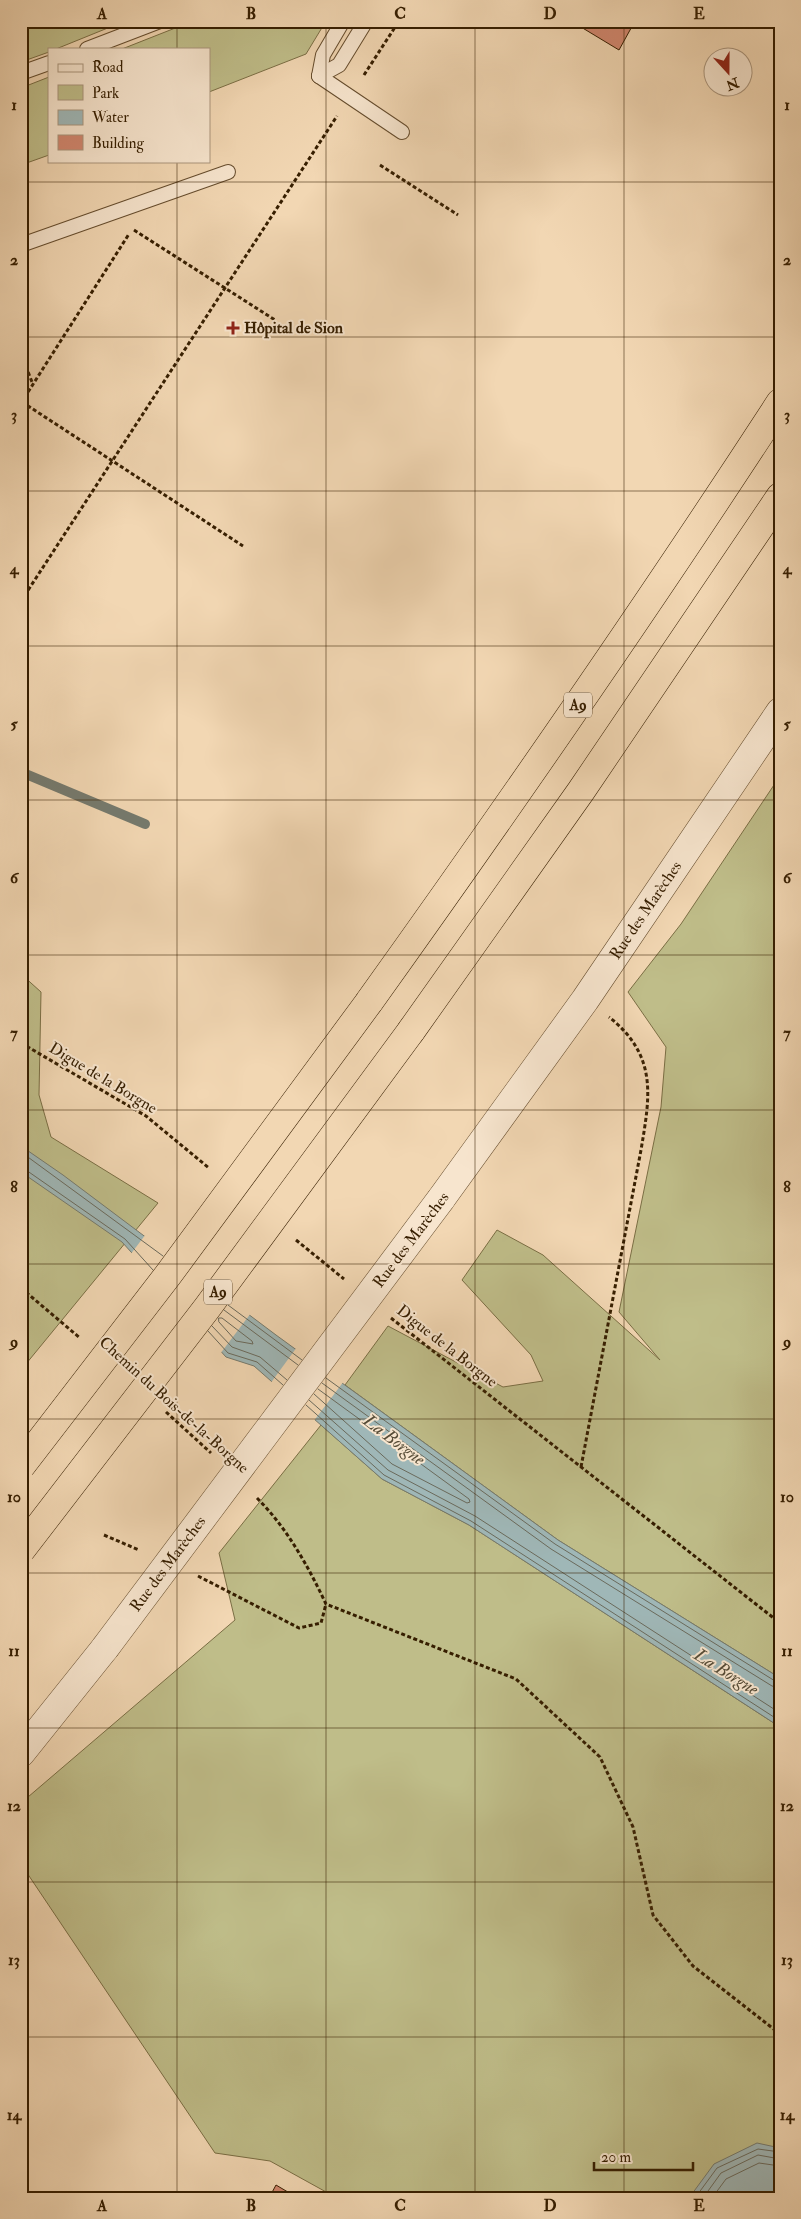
<svg xmlns="http://www.w3.org/2000/svg" width="801" height="2219" viewBox="0 0 801 2219" font-family="'IM FELL Double Pica',serif">
<rect width="100%" height="100%" fill="#f2d7b3"/>
<filter id="stains"><feTurbulence type="fractalNoise" baseFrequency=".004" numOctaves="4"/><feColorMatrix values="0 0 0 0 .2 0 0 0 0 .09 0 0 0 0 .02 0 0 0 .5 -.17"/></filter>
<radialGradient id="worn" r=".72"><stop offset=".6" stop-color="#630" stop-opacity="0"/><stop offset="1" stop-color="#630" stop-opacity=".3"/></radialGradient>
<g fill="#bfbd89" stroke="#7a6e44">
<path d="M21,21H125L56,49H49V52L21,62Z"/>
<path d="M193,21H326L306,54L209,92V49H122Z"/>
<path d="M49,77V155L21,165V88Z"/>
<path d="M780,776V1678L558,1540L345,1385L388,1326L503,1387L543,1381L531,1355L462,1280L497,1230L543,1255L660,1360L619,1312L661,1107L666,1047L628,992L681,924Z"/>
<path d="M21,974L41,992L39,1095L51,1137L158,1203L21,1370Z"/>
<path d="M321,1425L382,1479L469,1525L780,1727V2198H337L270,2161L215,2153L21,1864V1803L235,1620L219,1553Z"/>
</g>
<g fill="#9fb7b7" stroke="#757a6e">
<path d="M21,1146L63,1175L276,1335L558,1540L780,1678V1727L469,1525L382,1479L254,1366L226,1357L122,1242L21,1172Z"/>
<path d="M757,2143L780,2148V2198H689L714,2164Z"/>
</g>
<g fill="#f2d7b3">
<path d="M146,1234L251,1313L220,1354L130,1255Z"/>
<path d="M297,1347L344,1381L313,1422L270,1384Z"/>
</g>
<g fill="none" stroke-linecap="round" stroke-linejoin="round">
<g stroke="#6a6a5c" stroke-width="1">
<path d="M21,1152L163,1256"/>
<path d="M21,1169L26,1170L125,1239L153,1270"/>
<path d="M228,1305L302,1360"/>
<path d="M224,1310L298,1365"/>
<path d="M219,1318H222L252,1341L253,1344L236,1341L219,1322Z"/>
<path d="M212,1326L232,1347L260,1357L287,1380"/>
<path d="M208,1331L228,1353L257,1362L283,1385"/>
<path d="M326,1378L555,1544L775,1681L780,1682"/>
<path d="M322,1383L551,1549L772,1686L780,1688"/>
<path d="M314,1394L392,1464L467,1503L470,1502L469,1499L318,1389"/>
<path d="M309,1400L388,1470L475,1516L780,1713"/>
<path d="M306,1405L384,1475L471,1521L780,1721"/>
<path d="M695,2198L717,2168L758,2149L780,2152"/>
<path d="M703,2198L721,2173L758,2155L780,2159"/>
<path d="M712,2198L726,2179L759,2163L780,2166"/>
</g>
<path stroke="#757a6e" stroke-width="10" d="M21,772L145,824"/>
</g>
<g fill="#d1876f" stroke="#361e00">
<path d="M571,21H635L619,50Z"/>
<path d="M276,2185L298,2198H269Z"/>
</g>
<g fill="none" stroke-linecap="round" stroke-linejoin="round">
<g stroke="#654c2d" stroke-width="16">
<g id="lane">
<path d="M87,49L160,21"/>
<path d="M21,73L49,63"/>
<path d="M319,76L402,132"/>
<path d="M319,76L339,65L366,21"/>
<path d="M319,76L323,55L343,21"/>
<path d="M21,245L228,172"/>
</g>
</g>
<g stroke="#654c2d" stroke-width="29">
<g id="street">
<path id="s1" d="M441,1199L585,1000L780,712"/>
<path d="M21,1753L105,1648"/>
</g>
</g>
<g stroke="#361e00" stroke-width="29">
<g id="highway">
<path d="M369,1002C510,805 648,606 780,403"/>
<path d="M411,1031L581,791L780,497"/>
</g>
</g>
<g stroke="#361e00" stroke-width="3" stroke-dasharray="4 2.5" stroke-linecap="butt">
<path d="M364,75L399,21"/>
<path d="M380,165L458,215"/>
<path d="M134,230L275,320"/>
<path d="M21,354L32,382"/>
<path d="M22,402L243,546"/>
<path d="M21,403L129,234"/>
<path d="M21,601L337,116"/>
<path d="M21,1043L146,1116L209,1168"/>
<path d="M296,1240L344,1279"/>
<path d="M21,1288L80,1338"/>
<path d="M391,1318L780,1623"/>
<path d="M166,1412L211,1453"/>
<path d="M581,1467L641,1150C650,1096 658,1056 609,1017"/>
<path d="M257,1498C287,1528 308,1566 326,1604L516,1679L600,1757L633,1827L653,1915L693,1966L780,2034"/>
<path d="M104,1535L139,1550"/>
<path d="M198,1576L299,1628L321,1623L326,1604"/>
</g>
<use href="#lane" stroke="#f7e5ce" stroke-width="14"/>
<use href="#street" stroke="#f7e5ce" stroke-width="28"/>
<use href="#highway" stroke="#f2d7b3" stroke-width="28"/>
<g stroke="#654c2d" stroke-width="29" stroke-linecap="butt">
<g id="street-bridge">
<path id="s2" d="M105,1648L441,1199"/>
</g>
</g>
<g stroke="#361e00" stroke-width="29" stroke-linecap="butt">
<g id="highway-bridge">
<path d="M21,1466L168,1275L369,1002"/>
<path d="M21,1550L207,1308L411,1031"/>
</g>
</g>
<use href="#street-bridge" stroke="#f7e5ce" stroke-width="28"/>
<use href="#highway-bridge" stroke="#f2d7b3" stroke-width="28"/>
</g>
<path fill="none" stroke="#361e00" stroke-width="1" stroke-opacity="0.55" d="M177,21V49M326,21V2198M475,21V2198M624,21V2198M177,161V2198M21,182H780M21,337H780M21,491H780M21,646H780M21,800H780M21,955H780M21,1110H780M21,1264H780M21,1419H780M21,1573H780M21,1728H780M21,1882H780M21,2037H780"/>
<path fill="#8f2418" stroke="#f7e5ce" stroke-width="2" d="M230.5 320.5h5v5h5v5h-5v5h-5v-5h-5v-5h5z"/>
<g text-anchor="middle" dominant-baseline="central" stroke-width="4" stroke-linejoin="round" paint-order="stroke">
<g fill="#f7e5ce" stroke="#705a3e" stroke-width="1">
<rect x="564" y="692.5" width="28" height="25" rx="4"/>
<rect x="204" y="1279.5" width="28" height="25" rx="4"/>
</g>
<g font-size="15" font-weight="bold" fill="#361e00">
<text x="578" y="705">A9</text>
<text x="218" y="1292">A9</text>
</g>
<g font-size="16" font-weight="bold" fill="#361e00" stroke="#f7e5ce" text-anchor="start">
<text x="244" y="328">Hôpital de Sion</text>
</g>
<g font-size="16" fill="#361e00" stroke="#f7e5ce">
<text stroke="none"><textPath href="#s1" startOffset="354">Rue des Marèches</textPath></text>
<text transform="translate(103 1078) rotate(31)">Digue de la Borgne</text>
<text transform="translate(411 1240) rotate(-53)">Rue des Marèches</text>
<text transform="translate(447 1346) rotate(38)">Digue de la Borgne</text>
<text transform="translate(174 1405) rotate(42)">Chemin du Bois-de-la-Borgne</text>
<text stroke="none"><textPath href="#s2" startOffset="105">Rue des Marèches</textPath></text>
</g>
<g font-size="18" font-style="italic" fill="#564c37" stroke="#f7e5ce">
<text transform="translate(394 1440) rotate(37)">La Borgne</text>
<text transform="translate(726 1672) rotate(32)">La Borgne</text>
</g>
</g>
<rect width="801" height="2219" fill="none" stroke="#f2d7b3" stroke-width="55"/>
<rect x="48" y="48" width="162" height="115" fill="#f7e5ce" stroke="#aa957c"/>
<rect x="58" y="64" width="25" height="8" fill="#f7e5ce" stroke="#aa957c"/>
<text x="92" y="72" font-size="15" fill="#361e00">Road</text>
<rect x="58" y="85" width="25" height="15" fill="#bfbd89" stroke="#aa957c"/>
<text x="92" y="98" font-size="15" fill="#361e00">Park</text>
<rect x="58" y="110" width="25" height="15" fill="#9fb7b7" stroke="#aa957c"/>
<text x="92" y="122" font-size="15" fill="#361e00">Water</text>
<rect x="58" y="135" width="25" height="15" fill="#d1876f" stroke="#aa957c"/>
<text x="92" y="148" font-size="15" fill="#361e00">Building</text>
<g transform="translate(728 72) rotate(159)"><circle r="24" fill="#f7e5ce" stroke="#aa957c"/>
<path d="M0-4L9 19L0 12L-9 19Z" fill="#8f2418"/>
<text y="-8" font-size="14" font-weight="bold" text-anchor="middle" fill="#361e00">N</text>
</g>
<path d="M594 2162v8h99v-8" fill="none" stroke="#361e00" stroke-width="2.5"/>
<text x="601" y="2162" font-size="15" fill="#361e00" stroke="#f7e5ce" stroke-width="4" paint-order="stroke">20 m</text>
<rect x="28" y="28" width="746" height="2164" fill="none" stroke="#361e00" stroke-width="2"/>
<g font-size="16" text-anchor="middle" font-weight="bold" fill="#361e00">
<text x="102" y="19">A</text>
<text x="251" y="19">B</text>
<text x="400" y="19">C</text>
<text x="550" y="19">D</text>
<text x="699" y="19">E</text>
<text x="14" y="110">1</text>
<text x="787" y="110">1</text>
<text x="14" y="265">2</text>
<text x="787" y="265">2</text>
<text x="14" y="420">3</text>
<text x="787" y="420">3</text>
<text x="14" y="574">4</text>
<text x="787" y="574">4</text>
<text x="14" y="729">5</text>
<text x="787" y="729">5</text>
<text x="14" y="883">6</text>
<text x="787" y="883">6</text>
<text x="14" y="1038">7</text>
<text x="787" y="1038">7</text>
<text x="14" y="1192">8</text>
<text x="787" y="1192">8</text>
<text x="14" y="1347">9</text>
<text x="787" y="1347">9</text>
<text x="14" y="1502">10</text>
<text x="787" y="1502">10</text>
<text x="14" y="1656">11</text>
<text x="787" y="1656">11</text>
<text x="14" y="1811">12</text>
<text x="787" y="1811">12</text>
<text x="14" y="1965">13</text>
<text x="787" y="1965">13</text>
<text x="14" y="2120">14</text>
<text x="787" y="2120">14</text>
<text x="102" y="2211">A</text>
<text x="251" y="2211">B</text>
<text x="400" y="2211">C</text>
<text x="550" y="2211">D</text>
<text x="699" y="2211">E</text>
</g>
<rect width="100%" height="100%" filter="url(#stains)"/>
<rect width="100%" height="100%" fill="url(#worn)"/>
</svg>
